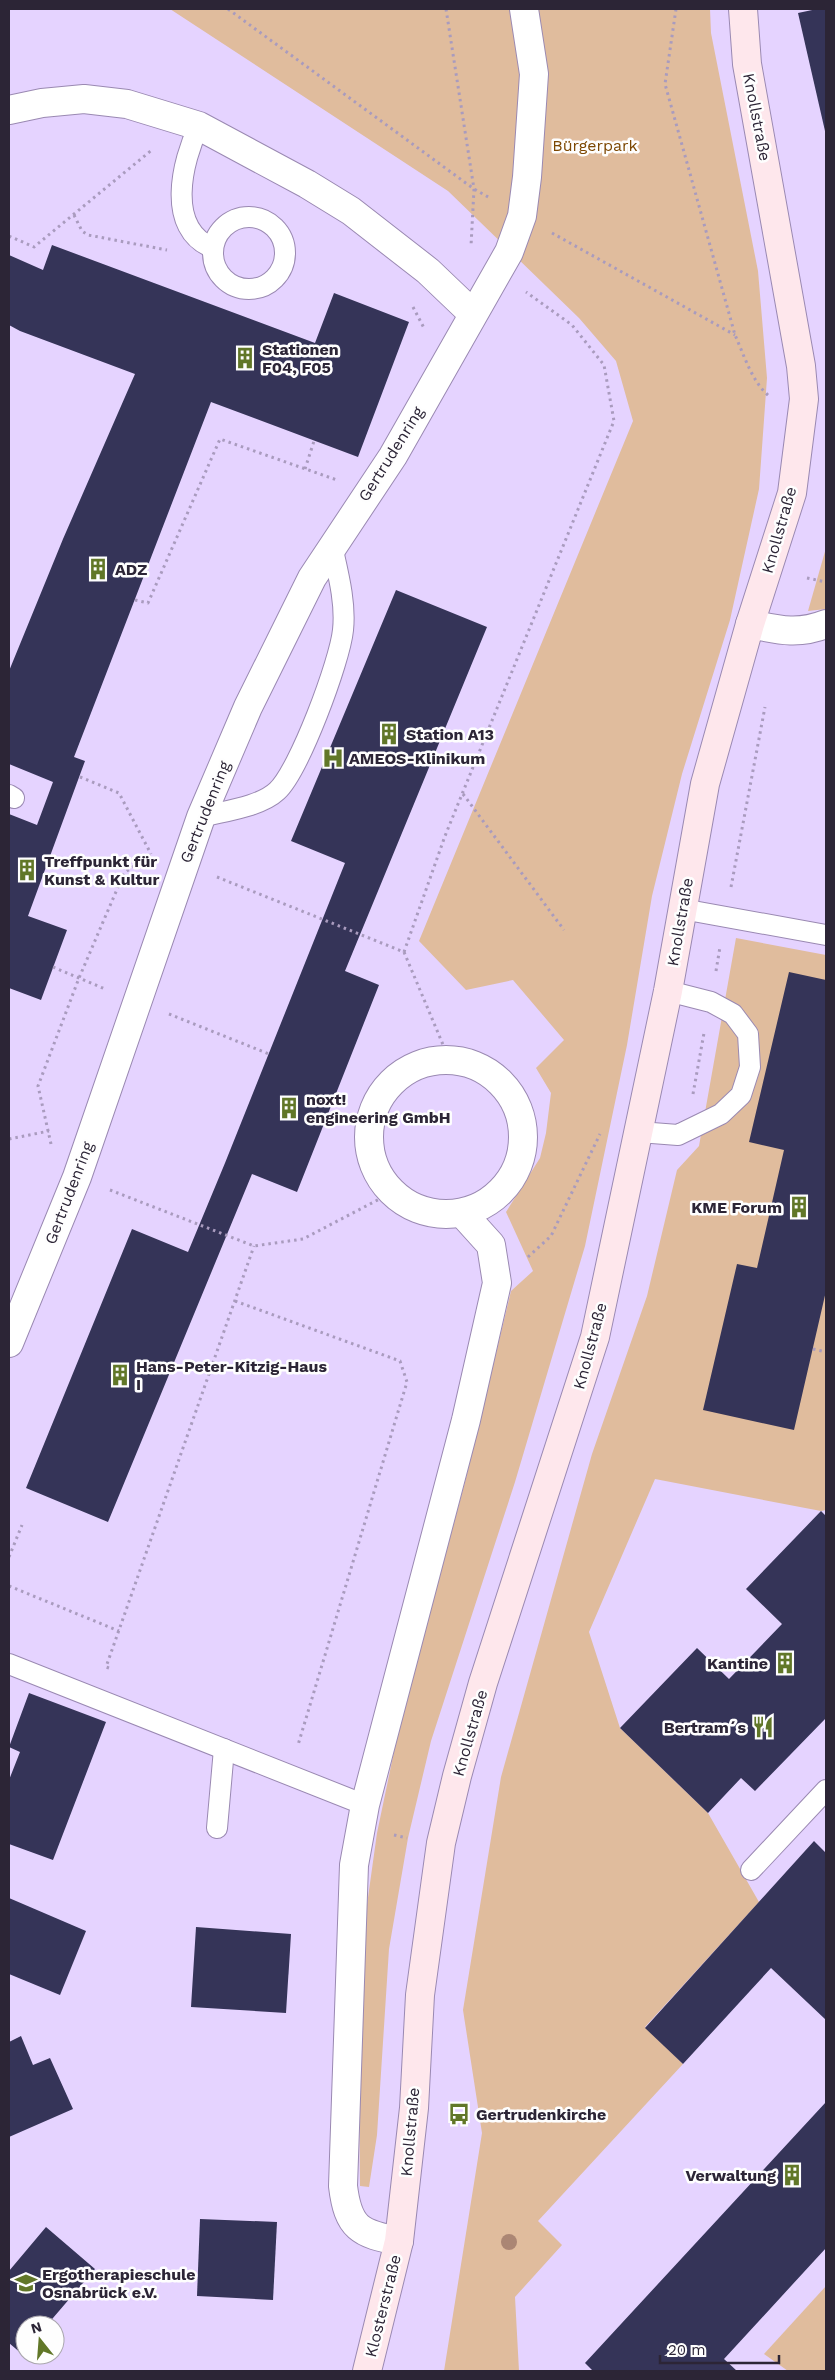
<svg xmlns="http://www.w3.org/2000/svg" width="835" height="2380" viewBox="0 0 835 2380" font-family="'Work Sans',sans-serif">
<rect width="100%" height="100%" fill="#e5d3ff"/>
<g fill="#e0bc9d">
<path d="M170,9H710L711,33L758,271L767,378L759,489L730,620L682,774L652,896L627,1045L585,1246L515,1482L431,1741L408,1838L389,1949L377,2135L369,2187L360,2186L359,2065L365,1919L377,1833L400,1723L465,1482L511,1291L533,1271L506,1212L540,1158L546,1133L551,1093L536,1068L564,1040L513,980L466,990L419,941L633,421L616,361L579,318L448,191Z"/>
<path d="M826,548V609L808,611Z"/>
<path d="M736,938L826,955V1510L821,1511L655,1479L589,1632L620,1728L708,1813L759,1902L645,2027L683,2064L538,2221L562,2245L515,2297L519,2371H444L482,2133L463,2010L501,1777L592,1454L647,1296L677,1170L699,1146Z"/>
<path d="M826,2286V2371H788L764,2354Z"/>
</g>
<g fill="#353458">
<path d="M817,9H826L825,131L798,13Z"/>
<path d="M52,245L315,343L334,293L409,322L358,457L211,402L74,757L85,761L28,916L67,930L41,1000L9,988V814L37,825L53,782L9,764V671L63,539L135,374L20,331L9,325V255L43,270Z"/>
<path d="M396,590L487,627L345,971L379,985L297,1192L252,1174L108,1522L26,1488L132,1229L188,1252L225,1163L345,863L291,841Z"/>
<path d="M789,972L826,980V1291L794,1430L703,1410L737,1264L757,1268L784,1150L749,1142Z"/>
<path d="M821,1511L826,1516V1718L755,1791L741,1778L708,1813L620,1728L697,1648L729,1679L782,1624L746,1589Z"/>
<path d="M29,1693L106,1722L53,1860L9,1844V1780L20,1752L9,1747Z"/>
<path d="M814,1841L826,1853V2020L771,1968L683,2064L645,2028Z"/>
<path d="M9,1898L86,1931L60,1995L9,1974Z"/>
<path d="M196,1927L291,1934L286,2013L191,2007Z"/>
<path d="M21,2036L33,2065L50,2058L73,2109L9,2137V2042Z"/>
<path d="M826,2102V2248L724,2359L737,2371H593L585,2363Z"/>
<path d="M200,2219L277,2222L273,2300L197,2296Z"/>
<path d="M46,2227L95,2269L47,2325H25V2351L22,2354L9,2343V2271Z"/>
</g>
<g fill="none" stroke-linecap="round" stroke-linejoin="round">
<g stroke="#9a89b2" stroke-width="22">
<g id="lane">
<path d="M199,126C182,161 165,229 213,248"/>
<circle cx="249" cy="253" r="36"/>
<path d="M9,795L14,798"/>
<path d="M201,817C224,811 260,807 277,791C299,771 340,661 343,630C346,603 338,573 332,546"/>
<path d="M682,909L826,935"/>
<path d="M639,1132L678,1135L721,1114L741,1095L750,1067L748,1034L733,1014L711,1002L668,991"/>
<path d="M9,1664L365,1805"/>
<path d="M217,1828L224,1749"/>
<path d="M751,1870L826,1790"/>
</g>
</g>
<g stroke="#9a89b2" stroke-width="30">
<g id="street">
<path d="M9,110L42,103L84,99L127,104L199,126L307,184L351,211L428,271L472,313"/>
<path d="M750,624C779,630 798,635 826,624"/>
<circle cx="446" cy="1137" r="77"/>
<path d="M9,1343L77,1177L201,817L248,707L312,578L393,456L509,252L522,216L527,177L534,74L524,9"/>
<path d="M399,2241C360,2234 348,2228 343,2186L354,1865L365,1805L466,1420L497,1283L491,1245L463,1214"/>
</g>
</g>
<g stroke="#9a89b2" stroke-width="30">
<path id="secondary" d="M367,2371L399,2241L414,2108L420,1995L441,1843L457,1776L483,1683L595,1337L668,991L705,784L750,624L792,493L804,399L801,366L747,64L743,9"/>
</g>
<g stroke="#a99bbe" stroke-width="3" stroke-dasharray="2.5 4" stroke-linecap="butt">
<path d="M228,9L474,189L490,198"/>
<path d="M446,9L474,189L471,246"/>
<path d="M676,9L665,84L735,335C744,355 752,382 769,396"/>
<path d="M74,215L82,231L88,235L167,250"/>
<path d="M552,233L735,335"/>
<path d="M9,236L34,247L153,149"/>
<path d="M413,307L425,330"/>
<path d="M305,469L314,441"/>
<path d="M807,578L826,582"/>
<path d="M135,600L148,603L220,439L337,480"/>
<path d="M80,777L119,793L151,854"/>
<path d="M463,794L564,930"/>
<path d="M217,877L404,952L449,1059"/>
<path d="M731,887L765,707"/>
<path d="M404,952L445,836L614,421L604,365L572,325L526,292"/>
<path d="M53,967L105,989"/>
<path d="M716,971L720,947"/>
<path d="M169,1014L269,1054"/>
<path d="M693,1094L704,1033"/>
<path d="M9,1139L49,1131"/>
<path d="M51,1144L38,1086L79,978L124,873L151,854"/>
<path d="M110,1190L254,1246L303,1239L391,1193"/>
<path d="M528,1257L551,1236L600,1134"/>
<path d="M235,1301L400,1361L407,1382L298,1745"/>
<path d="M813,1349L826,1352"/>
<path d="M9,1557L22,1525"/>
<path d="M9,1586L119,1631"/>
<path d="M109,1668L106,1667L254,1246"/>
<path d="M394,1835L407,1838"/>
</g>
<use href="#lane" stroke="#fff" stroke-width="20"/>
<use href="#street" stroke="#fff" stroke-width="28"/>
<use href="#secondary" stroke="#fee7ec" stroke-width="28"/>
</g>
<circle fill="#ab8674" cx="509" cy="2242" r="8"/>
<defs>
<g id="building-bare" transform="scale(1.725)"><path d="M-4-6H4V6H1V3H-1V6H-4ZM-2.5-4.3h1.7v1.8h-1.7ZM.8-4.3h1.7v1.8H.8ZM-2.5-1h1.7V.8h-1.7ZM.8-1h1.7V.8H.8Z" fill="#617728" stroke="#fefefe" stroke-width="2.5" paint-order="stroke"/></g>
<g id="hospital-bare" transform="scale(1.725)"><path d="M-5-5h3v3.5h4V-5h3V5h-3V1.5h-4V5h-3Z" fill="#617728" stroke="#fefefe" stroke-width="2.5" paint-order="stroke"/></g>
<g id="restaurant-bare" transform="scale(1.725)"><path d="M-5-6h1v4h1v-4h1v4h1v-4h1v5L-1.5 .5V6h-2V.5L-5-1ZM5-6V6H3V1.5H1.5Q1.5-4 5-6Z" fill="#617728" stroke="#fefefe" stroke-width="2.5" paint-order="stroke"/></g>
<g id="bus-bare" transform="scale(1.725)"><path d="M-5-6H5V4H4V6H2V4H-2V6H-4V4H-5ZM-3.5-4V0h7V-4ZM-3.5 1.2v1.5H-2V1.2ZM2 1.2v1.5H3.5V1.2Z" fill="#617728" stroke="#fefefe" stroke-width="2.5" paint-order="stroke"/></g>
<g id="school-bare" transform="scale(1.725)"><path d="M0-5L7-2L0 1L-7-2ZM-4 1L0 2.5L4 1V4Q0 6-4 4Z" fill="#617728" stroke="#fefefe" stroke-width="2.5" paint-order="stroke"/></g>
</defs>
<g fill-rule="evenodd">
<use href="#building-bare" x="245" y="358"/>
<use href="#building-bare" x="98" y="569"/>
<use href="#building-bare" x="389" y="734"/>
<use href="#hospital-bare" x="333" y="758"/>
<use href="#building-bare" x="27" y="870"/>
<use href="#building-bare" x="289" y="1108"/>
<use href="#building-bare" x="799" y="1207"/>
<use href="#building-bare" x="120" y="1375"/>
<use href="#building-bare" x="785" y="1663"/>
<use href="#restaurant-bare" x="763" y="1727"/>
<use href="#bus-bare" x="459" y="2114"/>
<use href="#building-bare" x="792" y="2175"/>
<use href="#school-bare" x="26" y="2283"/>
</g>
<g text-anchor="middle" dominant-baseline="central" stroke-width="5" stroke-linejoin="round" paint-order="stroke">
<g font-size="16" fill="#2c2536" stroke="#fefefe">
<text transform="translate(757 117) rotate(79)">Knollstraße</text>
<text transform="translate(391 454) rotate(-58)">Gertrudenring</text>
<text transform="translate(779 530) rotate(-74)">Knollstraße</text>
<text transform="translate(205 812) rotate(-68)">Gertrudenring</text>
<text transform="translate(680 922) rotate(-80)">Knollstraße</text>
<text transform="translate(69 1193) rotate(-69)">Gertrudenring</text>
<text transform="translate(590 1346) rotate(-75)">Knollstraße</text>
<text transform="translate(470 1733) rotate(-74)">Knollstraße</text>
<text transform="translate(410 2132) rotate(-85)">Knollstraße</text>
<text transform="translate(383 2306) rotate(-76)">Klosterstraße</text>
</g>
<g font-size="16" fill="#7c4702" stroke="#fefefe">
<text x="595" y="145">Bürgerpark</text>
</g>
<g font-size="16" font-weight="bold" fill="#2c2536" stroke="#fefefe" text-anchor="start">
<text x="262" y="349">Stationen<tspan x="262" dy="18">F04, F05</tspan></text>
<text x="115" y="569">ADZ</text>
<text x="406" y="734">Station A13</text>
<text x="349" y="758">AMEOS-Klinikum</text>
<text x="44" y="861">Treffpunkt für<tspan x="44" dy="18">Kunst &amp; Kultur</tspan></text>
<text x="306" y="1099">noxt!<tspan x="306" dy="18">engineering GmbH</tspan></text>
<text x="782" y="1207" text-anchor="end">KME Forum</text>
<text x="136" y="1366">Hans-Peter-Kitzig-Haus<tspan x="136" dy="18">I</tspan></text>
<text x="768" y="1663" text-anchor="end">Kantine</text>
<text x="746" y="1727" text-anchor="end">Bertram´s</text>
<text x="476" y="2114">Gertrudenkirche</text>
<text x="776" y="2175" text-anchor="end">Verwaltung</text>
<text x="42" y="2274">Ergotherapieschule<tspan x="42" dy="18">Osnabrück e.V.</tspan></text>
</g>
</g>
<rect width="835" height="2380" fill="none" stroke="#2c2536" stroke-width="20"/>
<g transform="translate(40 2340) rotate(343)"><circle r="24" fill="#fefefe" stroke="#aaa7ae"/>
<path d="M0-4L9 19L0 12L-9 19Z" fill="#617728"/>
<text y="-8" font-size="14" font-weight="bold" text-anchor="middle" fill="#2c2536">N</text>
</g>
<path d="M660 2355v8h119v-8" fill="none" stroke="#2c2536" stroke-width="2.5"/>
<text x="668" y="2355" font-size="15" fill="#2c2536" stroke="#fefefe" stroke-width="4" paint-order="stroke">20 m</text>
</svg>
